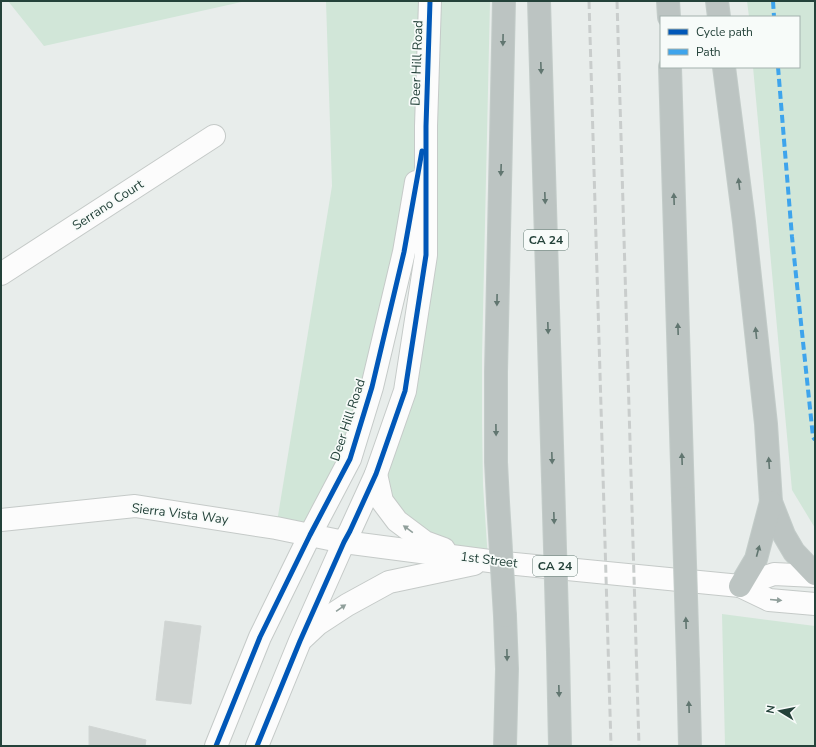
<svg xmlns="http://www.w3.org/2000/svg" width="816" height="747" viewBox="0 0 816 747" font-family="'Nunito Sans',sans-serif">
<rect width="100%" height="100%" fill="#e8edeb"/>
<g fill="#d1e6d8">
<path d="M8,1H246L44,46Z"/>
<path d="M326,1H490L482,356V423L483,485L488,560L468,558L382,501L405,391L426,129L376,367L310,535L276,528L332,186Z"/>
<path d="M747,1H815V528L792,490L753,67H799V17H749Z"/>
<path d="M722,614L815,626V746H725Z"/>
</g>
<g fill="#cfd4d2" stroke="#d1d6d4">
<path d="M165,621L201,626L191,704L156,700Z"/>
<path d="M89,726L146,740L145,746H89Z"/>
</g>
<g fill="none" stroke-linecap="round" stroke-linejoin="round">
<g stroke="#c5cac8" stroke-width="24">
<g id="minor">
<path d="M1,274L214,136"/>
<path d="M376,474L382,501L397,521L425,542L444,549"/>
<path d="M1,520L135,506L276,528L344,542L505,563L740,586L769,600L815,604"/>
<path d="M740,586L774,574L815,576"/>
<path d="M303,638L318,624L347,605L389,582L474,564"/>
<path d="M216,746L260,637L310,535L350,459L372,387L404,252L416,182"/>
<path d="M257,746L300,641L344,542L350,531L376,474L405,391L426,255V126L430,1"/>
</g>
</g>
<g stroke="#c3ccc9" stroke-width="24">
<g id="highway">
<path d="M539,1L553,479"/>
<path d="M668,1L669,17"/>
<path d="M717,1L719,17"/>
<path d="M670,67L683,498"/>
<path d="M724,67L744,222L766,424L771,502L784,535L794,552L815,574"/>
<path d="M498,502L496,462V372L504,1"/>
<path d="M740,586L756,559L771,502"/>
<path d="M505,616L507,669L505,746"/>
<path d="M558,652L560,746"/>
<path d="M688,662L690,746"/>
</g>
</g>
<use href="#minor" stroke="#fcfcfc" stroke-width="22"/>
<use href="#highway" stroke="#bcc4c2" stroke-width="22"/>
<g stroke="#c9cdcc" stroke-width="3" stroke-dasharray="8 4" stroke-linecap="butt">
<path d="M589,1L611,746"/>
<path d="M617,1L639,746"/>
</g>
<g stroke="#c3ccc9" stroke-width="24" stroke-linecap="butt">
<g id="highway-bridge">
<path d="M553,479L558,652"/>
<path d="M683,498L688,662"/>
<path d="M498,502L505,616"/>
</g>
</g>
<use href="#highway-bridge" stroke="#bcc4c2" stroke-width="22"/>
<g stroke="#3ea4ec" stroke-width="4" stroke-dasharray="8 4" stroke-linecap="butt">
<path d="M773,1L774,17"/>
<path d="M778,67L792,237L813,437L815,440"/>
</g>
<g stroke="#f7fbf9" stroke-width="8">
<g id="cycleway">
<path d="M216,746L260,637L310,535L350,459L372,387L404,252L422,151"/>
<path d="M257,746L300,641L344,542L350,531L376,474L405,391L426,255V126L430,1"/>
</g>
</g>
<use href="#cycleway" stroke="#0057b8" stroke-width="5"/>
</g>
<defs><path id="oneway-solid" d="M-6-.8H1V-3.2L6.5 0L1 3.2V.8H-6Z"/></defs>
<g fill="#617670">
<use href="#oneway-solid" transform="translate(503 40) rotate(91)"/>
<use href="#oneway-solid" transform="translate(541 68) rotate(88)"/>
<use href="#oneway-solid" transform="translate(501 170) rotate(92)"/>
<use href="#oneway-solid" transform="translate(739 184) rotate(-97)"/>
<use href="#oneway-solid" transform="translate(545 198) rotate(88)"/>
<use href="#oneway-solid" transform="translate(674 199) rotate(-92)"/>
<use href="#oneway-solid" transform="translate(497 300) rotate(91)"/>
<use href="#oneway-solid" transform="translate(548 328) rotate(88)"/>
<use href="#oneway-solid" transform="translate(678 329) rotate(-92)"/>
<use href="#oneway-solid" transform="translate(756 333) rotate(-96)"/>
<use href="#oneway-solid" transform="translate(496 430) rotate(89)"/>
<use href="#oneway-solid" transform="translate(552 458) rotate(88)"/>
<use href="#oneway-solid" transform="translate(682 459) rotate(-92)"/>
<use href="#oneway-solid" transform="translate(769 463) rotate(-94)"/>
<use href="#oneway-solid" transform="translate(554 518) rotate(88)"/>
<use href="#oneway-solid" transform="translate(758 551) rotate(-75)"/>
<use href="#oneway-solid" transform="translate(686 623) rotate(-92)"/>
<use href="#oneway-solid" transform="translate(507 655) rotate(89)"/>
<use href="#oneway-solid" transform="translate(559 691) rotate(88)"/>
<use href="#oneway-solid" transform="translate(689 707) rotate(-92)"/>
</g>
<g fill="#909f9b">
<use href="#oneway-solid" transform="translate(408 529) rotate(-144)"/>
<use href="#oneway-solid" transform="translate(776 600) rotate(5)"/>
<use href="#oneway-solid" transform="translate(341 608) rotate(-35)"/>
</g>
<g text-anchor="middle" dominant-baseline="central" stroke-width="3.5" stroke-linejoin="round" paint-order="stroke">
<g fill="#f7fbf9" stroke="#637a73" stroke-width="1">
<rect x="524" y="230" width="44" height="20" rx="3"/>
<rect x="533" y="556" width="44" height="20" rx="3"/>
</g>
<g font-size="12" font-weight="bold" fill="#24423a">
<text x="546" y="240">CA 24</text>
<text x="555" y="566">CA 24</text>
</g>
<g font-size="13" fill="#24423a" stroke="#f7fbf9">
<text transform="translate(417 63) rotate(-88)">Deer Hill Road</text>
<text transform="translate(108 205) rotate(-33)">Serrano Court</text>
<text transform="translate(348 420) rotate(-72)">Deer Hill Road</text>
<text transform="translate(180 514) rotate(7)">Sierra Vista Way</text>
<text transform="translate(489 560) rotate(7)">1st Street</text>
</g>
</g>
<rect width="816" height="747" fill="none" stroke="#24423a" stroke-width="4"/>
<rect x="660" y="16" width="140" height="52" fill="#f7fbf9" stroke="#a3b1ad"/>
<rect x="668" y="29" width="20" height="6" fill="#0057b8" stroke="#a3b1ad"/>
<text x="696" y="36" font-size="12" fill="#24423a">Cycle path</text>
<rect x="668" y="49" width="20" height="6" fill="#3ea4ec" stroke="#a3b1ad"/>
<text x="696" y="56" font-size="12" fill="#24423a">Path</text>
<g transform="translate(780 711) rotate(280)" stroke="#f7fbf9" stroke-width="3" paint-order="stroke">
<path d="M0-3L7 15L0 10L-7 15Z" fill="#24423a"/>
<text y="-6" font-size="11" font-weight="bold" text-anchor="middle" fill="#24423a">N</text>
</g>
</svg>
